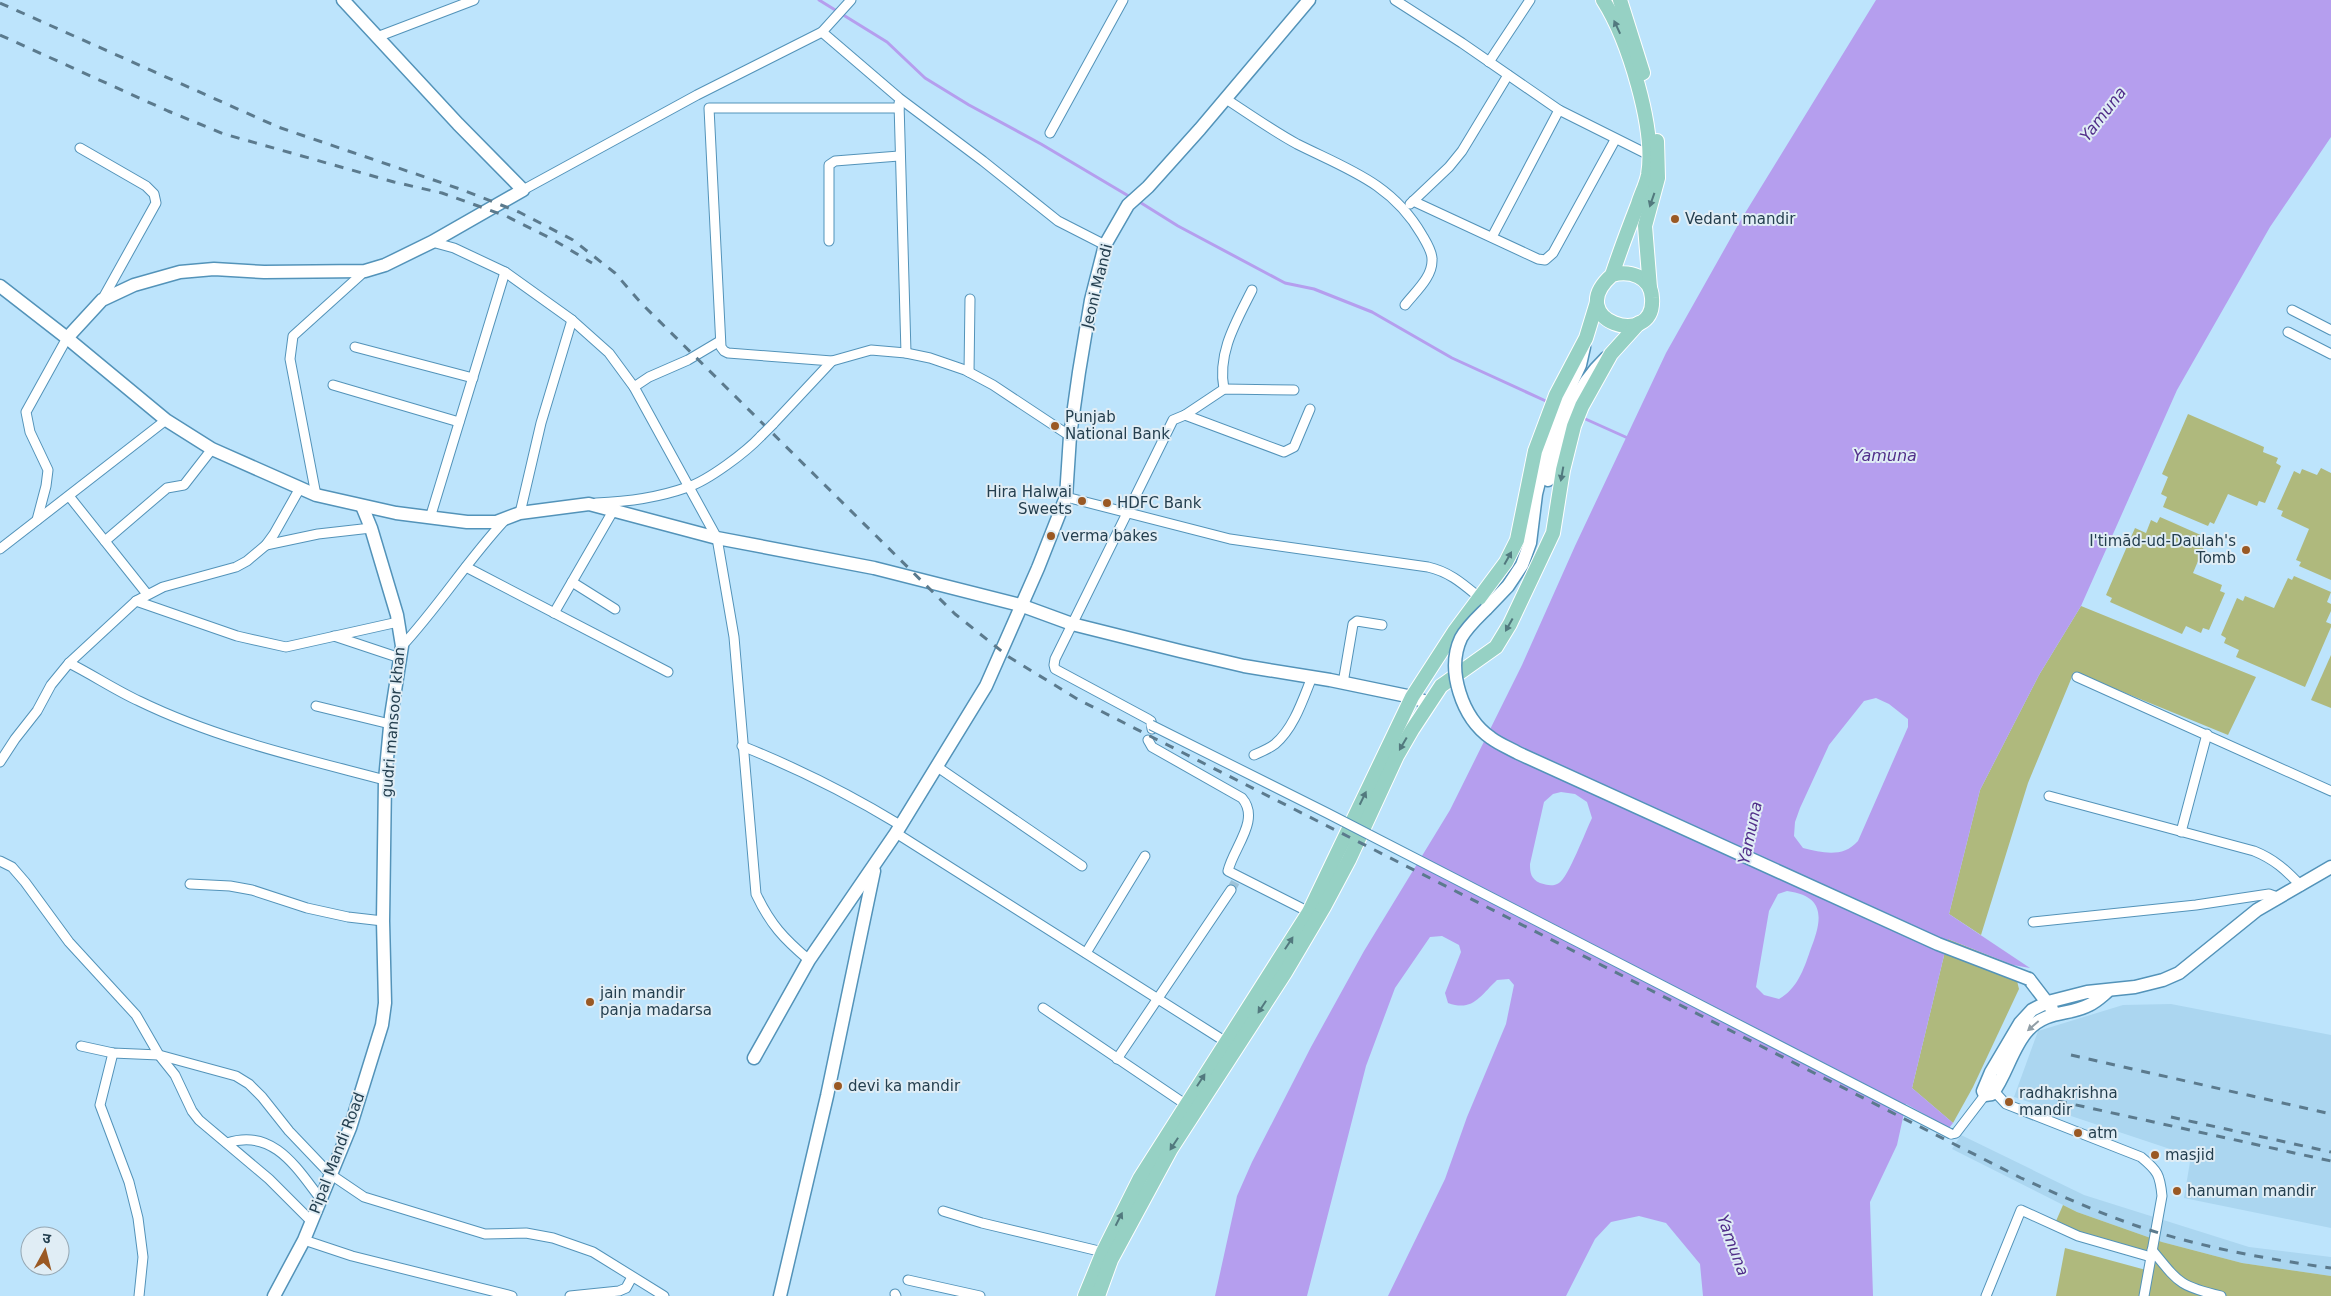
<svg xmlns="http://www.w3.org/2000/svg" width="2331" height="1296" viewBox="0 0 2331 1296" font-family="'DejaVu Sans','Noto Sans Devanagari',sans-serif">
<rect width="100%" height="100%" fill="#bde4fc"/>
<g fill="#abd6f0">
<path d="M2171,1004L2331,1035V1228L2184,1198L2191,1156L2014,1097L2038,1031L2123,1005Z"/>
<path d="M1961,1135L2084,1195L2249,1247L2331,1257V1276L2242,1263L2162,1242L2077,1212L1952,1149Z"/>
</g>
<g fill="#afb97d">
<path d="M2188,414L2264,447L2263,452L2278,458L2276,463L2281,466L2265,503L2259,501L2257,506L2228,494L2214,524L2210,522L2208,526L2163,507L2167,497L2161,494L2168,477L2162,474Z"/>
<path d="M2321,468L2331,473V580L2299,566L2301,562L2296,560L2309,529L2281,516L2283,511L2277,509L2294,471L2300,474L2302,469L2317,475Z"/>
<path d="M2160,517L2203,536L2202,540L2206,542L2193,573L2222,585L2220,591L2225,593L2209,630L2203,628L2201,633L2186,626L2182,634L2110,602L2112,598L2106,595L2135,528L2146,533L2151,520L2157,523Z"/>
<path d="M2294,576L2331,592L2327,602L2331,604V611L2326,622L2331,624V627L2305,687L2236,657L2239,650L2224,643L2226,638L2221,635L2237,598L2243,601L2245,596L2274,608L2288,578L2292,580Z"/>
<path d="M2081,606L2256,677L2228,735L2074,672L2028,783L1981,935L1949,914L1980,790L2039,675Z"/>
<path d="M2331,655V708L2311,700Z"/>
<path d="M1948,939L2013,965L2019,989L1973,1087L1953,1123L1912,1088Z"/>
<path d="M2063,1205L2077,1212L2162,1242L2242,1263L2331,1276V1296H2056L2065,1248L2146,1270L2149,1254L2080,1234L2056,1221Z"/>
</g>
<path fill="#b59eee" fill-rule="evenodd" d="M1876,0H2331V137L2270,227L2177,390L2081,606L2039,675L1980,790L1949,914L2030,968L2013,965L1948,939L1912,1088L1953,1123L1949,1128L1906,1104L1897,1145L1870,1202L1873,1296H1703L1700,1264L1666,1223L1639,1216L1611,1222L1595,1239L1566,1296H1388L1445,1179L1467,1117L1506,1024L1514,985L1509,979L1497,980C1480,996 1473,1012 1448,1003L1445,993L1461,952L1459,945L1442,936L1430,937L1395,988L1366,1066L1307,1296H1215L1237,1196L1252,1162L1311,1047L1364,951L1450,810L1522,665L1575,546L1666,353L1742,218ZM1876,698L1889,704L1908,719V727L1858,841C1843,858 1823,853 1803,848L1794,836L1795,822L1800,808L1829,745L1864,701ZM1561,792L1575,794L1587,802L1592,818C1586,830 1568,878 1559,883C1553,887 1546,885 1540,883C1531,879 1530,873 1530,864L1544,802L1553,794ZM1787,891C1827,896 1822,921 1810,951C1804,969 1797,989 1779,999L1764,995L1756,987L1769,911L1778,894Z"/>
<g fill="none" stroke-linecap="round" stroke-linejoin="round">
<g stroke="#b59eee" stroke-width="3">
<path d="M819,0L887,42L925,78L969,105L1041,144L1132,198"/>
<path d="M1138,201L1178,226L1285,283L1314,289L1372,312L1452,358L1548,402"/>
<path d="M1581,417L1630,439"/>
</g>
<path stroke="#9ec3d9" stroke-width="9" stroke-dasharray="9 4.5" stroke-linecap="butt" d="M1231,890L1238,877"/>
<g stroke="#5393b9" stroke-width="11">
<g id="street">
<path d="M1395,0L1462,43L1559,110L1649,155"/>
<path d="M822,32L899,98L983,161L1058,221L1105,245"/>
<path d="M377,37L474,0"/>
<path d="M1489,62L1530,0"/>
<path d="M1226,99C1249,114 1273,131 1297,144C1347,169 1392,183 1422,235C1426,242 1432,251 1432,259C1433,277 1415,292 1405,305"/>
<path d="M899,103L906,353"/>
<path d="M899,108H709L721,347L724,351L728,353L832,361L871,350L906,353L930,358L965,370L993,385L1070,436"/>
<path d="M1050,133L1123,0"/>
<path d="M80,148L146,186L154,194L156,203L102,300"/>
<path d="M523,190L697,95L822,32L851,0"/>
<path d="M1413,201L1538,259L1545,260L1553,253L1615,140"/>
<path d="M1410,204L1449,167L1462,151L1508,75"/>
<path d="M1492,237L1559,110"/>
<path d="M829,241V165L835,161L899,156"/>
<path d="M432,242L454,248L505,272L572,320L609,353L634,387L717,538L734,637L756,894C770,924 784,939 809,960"/>
<path d="M2292,310L2331,330"/>
<path d="M2288,332L2331,354"/>
<path d="M355,347L473,378"/>
<path d="M969,372L970,299"/>
<path d="M333,385L459,422"/>
<path d="M634,387L649,377L688,360L720,341"/>
<path d="M1224,389C1217,353 1236,322 1252,290"/>
<path d="M1185,415L1224,389L1294,390"/>
<path d="M773,424L832,361"/>
<path d="M316,495L290,359L293,336L365,271"/>
<path d="M69,496L147,594"/>
<path d="M1066,497L1230,539L1428,567C1450,572 1463,584 1480,598"/>
<path d="M596,503C626,502 660,497 688,487C709,480 746,452 761,436"/>
<path d="M520,513L541,423L572,320"/>
<path d="M430,518L505,272"/>
<path d="M37,520L46,486L48,470L30,432L26,412L67,338"/>
<path d="M105,541L167,488L184,485L212,449"/>
<path d="M266,545L318,534L371,528"/>
<path d="M0,549L166,420"/>
<path d="M466,567L668,672"/>
<path d="M572,582L615,609"/>
<path d="M136,601L237,636L286,647L398,622"/>
<path d="M554,613L613,511"/>
<path d="M334,636L400,658"/>
<path d="M402,646C439,606 467,561 504,521"/>
<path d="M69,663C93,675 115,690 139,701C217,739 302,758 385,780"/>
<path d="M2077,677L2331,791"/>
<path d="M1343,683L1353,624L1357,621L1382,625"/>
<path d="M316,706L390,724"/>
<path d="M1152,729L1151,721L1148,719L1055,669L1054,665L1055,659L1173,420L1185,415L1284,452L1294,447L1310,409"/>
<path d="M1148,740L1152,747L1242,798C1261,820 1233,848 1228,871L1309,912"/>
<path d="M742,746C797,768 849,794 900,825"/>
<path d="M1254,755C1261,752 1270,748 1275,744C1294,728 1303,699 1312,677"/>
<path d="M0,762L15,739L37,711L51,685L69,663L136,601L163,587L236,567L247,561L266,545L274,534L300,488"/>
<path d="M936,766L1082,866"/>
<path d="M2049,796L2254,851C2274,859 2286,870 2301,886"/>
<path d="M2181,832L2207,734"/>
<path d="M896,833L1226,1042"/>
<path d="M0,861L12,867L25,882L69,942L136,1015L159,1055L175,1075L192,1111L199,1120L269,1179L311,1221"/>
<path d="M190,884L230,886L252,890L307,908L348,917L383,921"/>
<path d="M2033,922L2196,905L2269,894L2280,898"/>
<path d="M1086,953L1145,856"/>
<path d="M1043,1008L1185,1104"/>
<path d="M81,1046L113,1053L159,1055L236,1076L249,1084L262,1097L289,1131L330,1174L364,1197L485,1234L526,1233L553,1238L593,1252L664,1296"/>
<path d="M113,1053L100,1105L129,1182L138,1218L143,1257L139,1296"/>
<path d="M1117,1059L1231,890"/>
<path d="M1994,1091L2006,1104L2141,1157C2158,1171 2160,1175 2162,1196L2144,1296"/>
<path d="M1951,1134L1956,1133L1985,1095"/>
<path d="M227,1143C273,1128 296,1167 320,1198"/>
<path d="M943,1211L982,1223L1103,1252"/>
<path d="M304,1240L352,1256L512,1296"/>
<path d="M2152,1250C2179,1283 2179,1286 2221,1296"/>
<path d="M908,1280L980,1296"/>
<path d="M895,1294L896,1296"/>
<path d="M570,1296L619,1291L626,1288L632,1277"/>
<path d="M1986,1296L2021,1210L2078,1236L2151,1257"/>
</g>
</g>
<g stroke="#5393b9" stroke-width="15">
<g id="secondary">
<path d="M0,286L67,338L166,420L212,449L316,495L396,513L467,522H496L520,513L589,504L717,538L874,568L1020,605L1072,624L1180,651L1244,666L1330,680L1412,697L1429,703"/>
<path d="M67,338L102,300L134,285L180,272L214,269L264,272L365,271L385,265L432,242L523,190L458,124L343,0"/>
<path d="M1548,480C1561,434 1570,392 1606,358"/>
<path d="M1486,609L1508,586L1522,565L1530,543L1536,494L1555,419L1580,365L1584,347"/>
<path d="M2029,979L2052,1009"/>
<path d="M2108,991C2102,996 2096,1002 2089,1005C2069,1016 2048,1009 2028,1030C2012,1047 2007,1074 1992,1094L1985,1095L1983,1091L1991,1072L2020,1023L2032,1010L2048,1002L2087,992L2135,987L2163,980L2179,973L2257,910L2331,867"/>
<path d="M754,1058L809,960L896,833L986,686L1038,568L1066,497L1070,436L1079,372L1091,300L1105,245L1128,205L1148,187L1200,129L1309,0"/>
<path d="M274,1296L304,1240L350,1128L382,1025L385,1003L383,921L385,780L391,716L402,646L397,615L371,528L362,506"/>
<path d="M780,1296L827,1096L874,871"/>
</g>
</g>
<g stroke="#fff" stroke-width="16">
<g id="primary">
<path d="M1603,0C1628,39 1656,129 1648,175C1646,185 1641,194 1638,204C1629,227 1620,251 1612,275C1561,320 1656,351 1652,298C1651,276 1629,270 1612,275"/>
<path d="M1620,0L1643,73"/>
<path d="M1650,288L1645,226L1658,178L1657,141"/>
<path d="M1085,1296L1103,1252L1140,1178L1309,912L1412,697L1454,632L1506,562L1517,540L1535,451L1556,395L1586,338L1597,302"/>
<path d="M1098,1296L1111,1260L1171,1149L1285,973L1324,907L1349,860L1397,756L1412,730L1441,686L1496,647L1510,624L1553,533L1563,470L1574,426L1582,406L1611,354L1639,323"/>
</g>
</g>
<use href="#street" stroke="#fff" stroke-width="9"/>
<use href="#secondary" stroke="#fff" stroke-width="12"/>
<use href="#primary" stroke="#96d1c4" stroke-width="14"/>
<g stroke="#5b7a8d" stroke-width="3" stroke-dasharray="9 9" stroke-linecap="butt">
<path d="M0,3L278,127L460,189L519,212L573,240L615,273L641,303L955,614L1009,657L1079,700L2021,1178C2059,1195 2097,1212 2137,1226C2200,1247 2266,1259 2331,1268"/>
<path d="M0,35L168,111L224,134L394,182L442,193L506,216L552,239L592,263"/>
<path d="M2071,1055L2331,1114"/>
<path d="M2058,1101L2331,1161"/>
<path d="M2171,1117L2331,1152"/>
</g>
<g stroke="#5393b9" stroke-width="11" stroke-linecap="butt">
<g id="street-bridge">
<path d="M761,436L773,424"/>
<path d="M1151,725L1327,813L1951,1134"/>
</g>
</g>
<g stroke="#5393b9" stroke-width="15" stroke-linecap="butt">
<path id="secondary-bridge" d="M1486,609C1478,617 1467,627 1461,638C1446,670 1462,718 1491,738C1499,744 1509,748 1518,753L1938,944L2029,979"/>
</g>
<use href="#street-bridge" stroke="#fff" stroke-width="9"/>
<use href="#secondary-bridge" stroke="#fff" stroke-width="12"/>
</g>
<defs><path id="oneway-solid" d="M-6-.8H1V-3.2L6.5 0L1 3.2V.8H-6Z" transform="scale(1.25)"/></defs>
<g fill="#52797e">
<use href="#oneway-solid" transform="translate(1617 27) rotate(-115)"/>
<use href="#oneway-solid" transform="translate(1652 200) rotate(109)"/>
<use href="#oneway-solid" transform="translate(1562 474) rotate(100)"/>
<use href="#oneway-solid" transform="translate(1508 558) rotate(-61)"/>
<use href="#oneway-solid" transform="translate(1509 625) rotate(119)"/>
<use href="#oneway-solid" transform="translate(1403 744) rotate(120)"/>
<use href="#oneway-solid" transform="translate(1363 798) rotate(-64)"/>
<use href="#oneway-solid" transform="translate(1289 943) rotate(-57)"/>
<use href="#oneway-solid" transform="translate(1262 1007) rotate(123)"/>
<use href="#oneway-solid" transform="translate(1201 1080) rotate(-57)"/>
<use href="#oneway-solid" transform="translate(1174 1144) rotate(123)"/>
<use href="#oneway-solid" transform="translate(1119 1219) rotate(-63)"/>
</g>
<use fill="#929fa7" href="#oneway-solid" transform="translate(2033 1026) rotate(139)"/>
<g fill="#9a5924" stroke="#e0edf5" stroke-width="2">
<circle cx="1675" cy="219" r="5"/>
<circle cx="1055" cy="426" r="5"/>
<circle cx="1082" cy="501" r="5"/>
<circle cx="1107" cy="503" r="5"/>
<circle cx="1051" cy="536" r="5"/>
<circle cx="2246" cy="550" r="5"/>
<circle cx="590" cy="1002" r="5"/>
<circle cx="838" cy="1086" r="5"/>
<circle cx="2009" cy="1102" r="5"/>
<circle cx="2078" cy="1133" r="5"/>
<circle cx="2155" cy="1155" r="5"/>
<circle cx="2177" cy="1191" r="5"/>
</g>
<g text-anchor="middle" dominant-baseline="central" stroke-width="4" stroke-linejoin="round" paint-order="stroke">
<g font-size="15" fill="#243f4f" stroke="#e0edf5" text-anchor="start">
<text x="1685" y="219">Vedant mandir</text>
<text x="1065" y="417">Punjab<tspan x="1065" dy="17">National Bank</tspan></text>
<text x="1072" y="492" text-anchor="end">Hira Halwai<tspan x="1072" dy="17">Sweets</tspan></text>
<text x="1117" y="503">HDFC Bank</text>
<text x="1061" y="536">verma bakes</text>
<text x="2236" y="541" text-anchor="end">I'timād-ud-Daulah's<tspan x="2236" dy="17">Tomb</tspan></text>
<text x="600" y="993">jain mandir<tspan x="600" dy="17">panja madarsa</tspan></text>
<text x="848" y="1086">devi ka mandir</text>
<text x="2019" y="1093">radhakrishna<tspan x="2019" dy="17">mandir</tspan></text>
<text x="2088" y="1133">atm</text>
<text x="2165" y="1155">masjid</text>
<text x="2187" y="1191">hanuman mandir</text>
</g>
<g font-size="15" fill="#243f4f" stroke="#e0edf5">
<text transform="translate(1097 286) rotate(-76)">Jeoni Mandi</text>
<text transform="translate(393 722) rotate(-85)">gudri mansoor khan</text>
<text transform="translate(337 1153) rotate(-69)">Pipal Mandi Road</text>
</g>
<g font-size="16" font-style="italic" fill="#512f8a" stroke="#e0edf5">
<text transform="translate(2103 114) rotate(-52)">Yamuna</text>
<text x="1885" y="455">Yamuna</text>
<text transform="translate(1750 833) rotate(-78)">Yamuna</text>
<text transform="translate(1733 1245) rotate(70)">Yamuna</text>
</g>
</g>
<g transform="translate(45 1251) rotate(7)"><circle r="24" fill="#e0edf5" stroke="#95a7b3"/>
<path d="M0-4L9 19L0 12L-9 19Z" fill="#9a5924"/>
<text y="-8" font-size="14" font-weight="bold" text-anchor="middle" fill="#243f4f">उ</text>
</g>
</svg>
